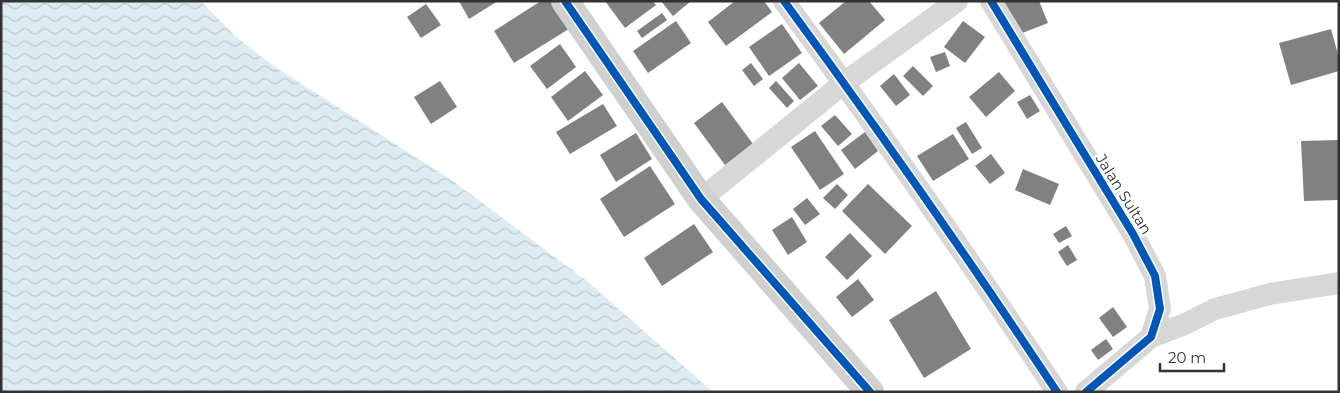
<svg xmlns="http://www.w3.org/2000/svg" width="1340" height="393" viewBox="0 0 1340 393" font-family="Montserrat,sans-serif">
<defs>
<pattern id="water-waves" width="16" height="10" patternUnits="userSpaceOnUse" patternTransform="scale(1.25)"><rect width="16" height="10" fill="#ddebf3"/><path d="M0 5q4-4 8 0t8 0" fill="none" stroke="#becad1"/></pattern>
</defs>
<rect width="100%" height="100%" fill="#fff"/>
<path fill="url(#water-waves)" d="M1,1H201L234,35L272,65L453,181L587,281L713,392H1Z"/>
<g fill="#818181">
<path d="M459,1H498L469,19Z"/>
<path d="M541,1H556L572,27L514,63L494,31Z"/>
<path d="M605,1H653L656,5L625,28Z"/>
<path d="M661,1H691L673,16Z"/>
<path d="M735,1H764L772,12L726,46L708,22Z"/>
<path d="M846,1H869L885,20L844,54L819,23Z"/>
<path d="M1001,1H1039L1048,23L1015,36Z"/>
<path d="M426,4L441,25L421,38L407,17Z"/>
<path d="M662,13L667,20L642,38L637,31Z"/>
<path d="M676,21L691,43L648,73L633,51Z"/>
<path d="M963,21L985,37L965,63L944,47Z"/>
<path d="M782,24L802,53L769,76L749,47Z"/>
<path d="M1331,29L1339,58V71L1291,85L1279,43Z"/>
<path d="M560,44L576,67L547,89L530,66Z"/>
<path d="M945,52L950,66L936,72L930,57Z"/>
<path d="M751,63L763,79L754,86L742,70Z"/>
<path d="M799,63L818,86L800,100L782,78Z"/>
<path d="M913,66L933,86L923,96L903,76Z"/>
<path d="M585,71L603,95L568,121L551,97Z"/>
<path d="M999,72L1015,91L986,117L969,97Z"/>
<path d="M894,74L910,95L896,106L880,86Z"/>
<path d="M440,81L457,107L431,124L414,97Z"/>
<path d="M776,81L794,101L787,108L769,88Z"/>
<path d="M1030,95L1040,111L1027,119L1017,102Z"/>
<path d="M722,102L753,144L725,165L694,123Z"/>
<path d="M603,104L617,126L570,154L556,132Z"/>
<path d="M835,115L852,134L838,146L821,126Z"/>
<path d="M966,122L982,148L972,154L956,128Z"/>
<path d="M815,131L844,174L820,190L791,147Z"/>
<path d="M865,132L878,151L855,169L841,150Z"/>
<path d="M636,133L652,159L616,182L600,155Z"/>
<path d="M953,134L969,159L933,181L917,156Z"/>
<path d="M1339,140V200L1304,201L1301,141Z"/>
<path d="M991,154L1005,173L990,184L975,166Z"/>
<path d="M650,166L675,204L624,237L600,199Z"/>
<path d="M1023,169L1059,184L1050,205L1015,190Z"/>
<path d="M837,184L848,195L835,209L823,198Z"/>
<path d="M868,184L912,226L885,254L842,211Z"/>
<path d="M807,198L820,214L805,225L793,209Z"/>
<path d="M792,217L807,242L788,255L772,230Z"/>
<path d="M694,224L713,252L662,286L644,258Z"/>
<path d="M1066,226L1072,236L1059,243L1053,234Z"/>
<path d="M850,233L872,256L847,280L825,257Z"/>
<path d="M1068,245L1077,260L1067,266L1058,252Z"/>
<path d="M858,279L874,300L852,317L836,297Z"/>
<path d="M936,291L971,349L924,378L889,320Z"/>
<path d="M1113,307L1127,327L1113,337L1099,318Z"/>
<path d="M1106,339L1113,349L1098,360L1091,350Z"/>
</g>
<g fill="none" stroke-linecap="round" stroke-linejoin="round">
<g stroke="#d7d7d7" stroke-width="22">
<path d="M784,1C878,129 969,259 1057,392"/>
<path d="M991,1L1133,234L1155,276L1160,309L1151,337L1086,392"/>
<path d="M701,199L844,83L957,1"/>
<path d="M1151,337L1185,324L1215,309L1270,294L1339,283"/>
</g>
<path stroke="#d0d0d0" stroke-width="28" d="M565,1L701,199L870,392"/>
<g stroke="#fff" stroke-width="11">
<g id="cycleway">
<path d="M565,1L701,199L870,392"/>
<path d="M784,1C878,129 969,259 1057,392"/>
<path d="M991,1L1133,234L1155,276L1160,309L1151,337L1086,392"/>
</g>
</g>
<use href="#cycleway" stroke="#0057b8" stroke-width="8"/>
</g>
<g text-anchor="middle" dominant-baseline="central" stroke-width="5" stroke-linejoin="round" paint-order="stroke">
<g font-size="15" fill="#333" stroke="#fff">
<text transform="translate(1124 194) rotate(58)">Jalan Sultan</text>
</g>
</g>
<rect width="1340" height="393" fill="none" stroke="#333333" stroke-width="5"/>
<path d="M1160 363v8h64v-8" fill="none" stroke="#333333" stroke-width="2.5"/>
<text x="1168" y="363" font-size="15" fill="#333333" stroke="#ffffff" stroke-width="4" paint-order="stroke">20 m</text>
</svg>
